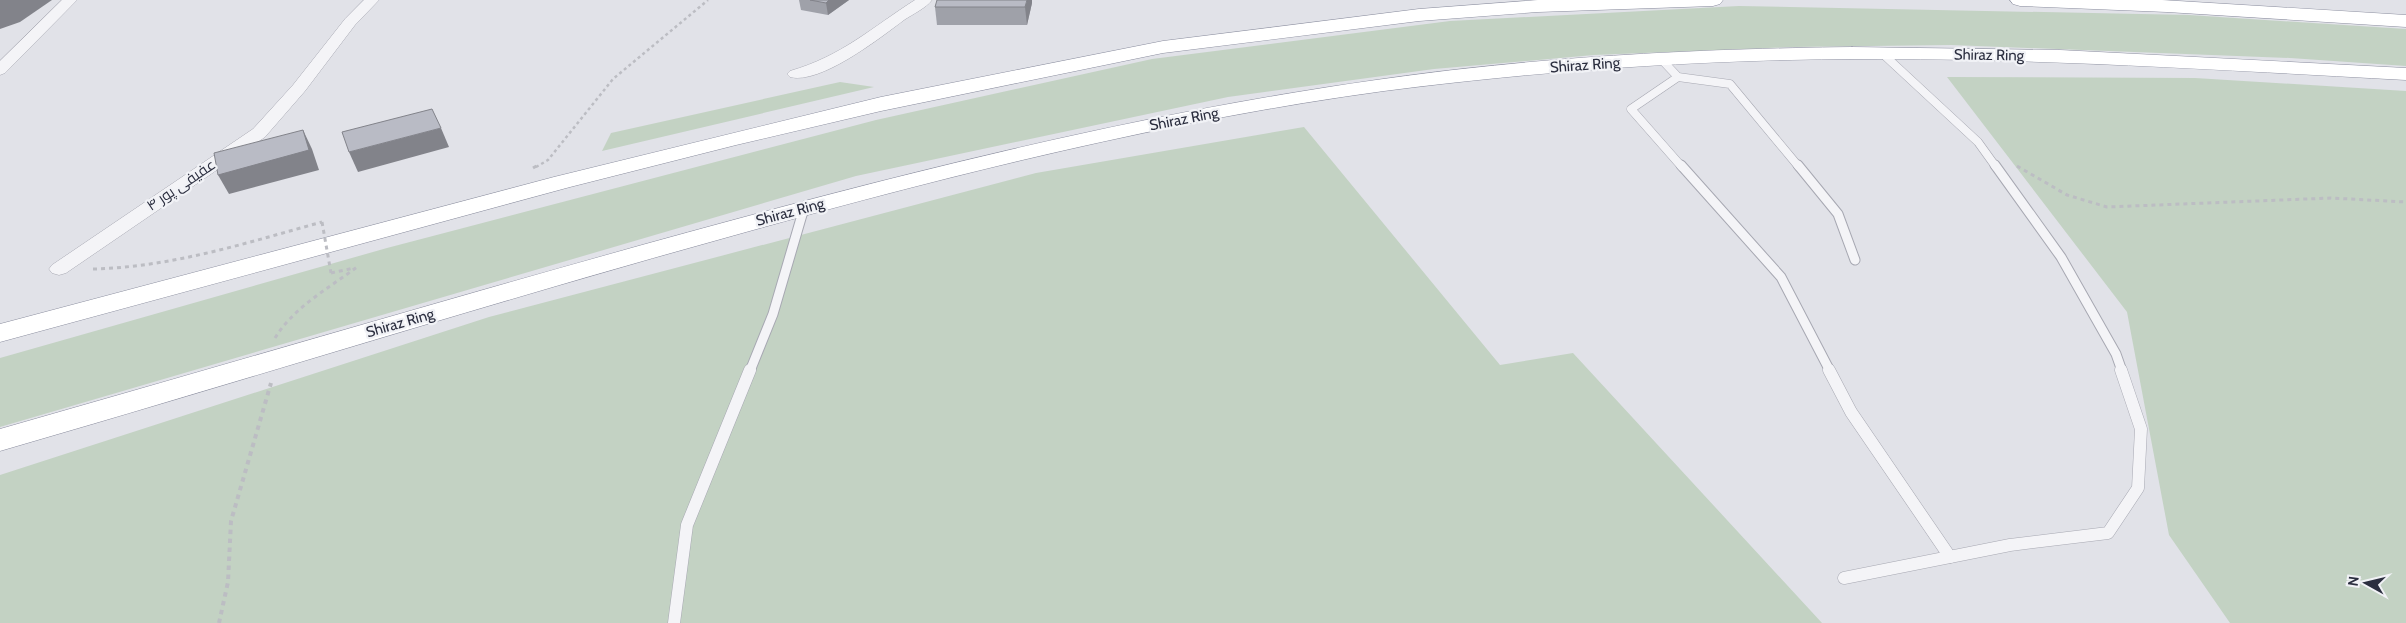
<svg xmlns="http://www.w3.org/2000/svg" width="2406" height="623" viewBox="0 0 2406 623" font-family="Cabin,Cairo,sans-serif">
<rect width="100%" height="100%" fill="#e1e2e8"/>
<g fill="#c3d2c3">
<path d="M1739,6L2189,15L2406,29V66L2290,58L1951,45L1791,47L1594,55L1434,69L1228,97L856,176L0,427V358L387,248L876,120L1152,59L1450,21Z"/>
<path d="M1947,77L2195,78L2406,91V623H2230L2169,535L2127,312Z"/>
<path d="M840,82L874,87L602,151L611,133Z"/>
<path d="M1304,127L1500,365L1573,353L1822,623H0V475L489,317L1036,173Z"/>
</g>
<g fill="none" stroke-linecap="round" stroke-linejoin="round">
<g stroke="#a7a8b2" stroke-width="9">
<g id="lane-far2">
<path d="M1883,54L1978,142L1996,167"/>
<path d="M1662,60L1678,77L1730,84L1799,167"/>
<path d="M1678,77L1631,109L1682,167"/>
</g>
</g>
<g stroke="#a7a8b2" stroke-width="11">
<g id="lane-far1">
<path d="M1681,165L1781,277L1830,371"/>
<path d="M1798,165L1838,214L1855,260"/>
<path d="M1995,165L2061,257L2116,354L2122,371"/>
<path d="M750,371L773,314L804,208"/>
</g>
</g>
<g stroke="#a7a8b2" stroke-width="13">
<g id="lane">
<path d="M1829,370L1851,412L1950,557"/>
<path d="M1844,578L2010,545L2108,533L2138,488L2141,429L2121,370"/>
<path d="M674,623L687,525L750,370"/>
</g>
</g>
<g stroke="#a7a8b2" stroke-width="1">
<g id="street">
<path d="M62,0H77L5,73L0,75V61Z"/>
<path d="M364,0H379L355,25L305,91L265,137L66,273L59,275L52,273L49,269L52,265L253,129L293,85L345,19Z"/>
<path d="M915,0H932C926,8 913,14 904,20C880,38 820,85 790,77L787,74L790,71C842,56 871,28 915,0Z"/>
</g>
</g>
<g stroke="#8a8d9e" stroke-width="1">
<g id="highway">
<path d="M1538,0H1723L1720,4L1713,6L1538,12L1419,21L1163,53L881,111L736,145L570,187L0,342V324L554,177L881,97L1163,41L1419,9Z"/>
<path d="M2010,0H2162L2406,15V27L2167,12L2020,6L2013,4Z"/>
<path d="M1852,47L2060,50L2406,68V80C2221,70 2036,58 1851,59C1695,60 1539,71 1384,91C1170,120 954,174 746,232C496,301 249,379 0,451V429C214,368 427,305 642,245C884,178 1128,115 1376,80C1534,57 1693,49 1852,47Z"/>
</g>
</g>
<path stroke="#bcbdc3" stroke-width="2.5" stroke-dasharray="3 3" stroke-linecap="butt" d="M536,167L548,160L613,79L708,0"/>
<g stroke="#bcbdc3" stroke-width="3" stroke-dasharray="4 4" stroke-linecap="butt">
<path d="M2017,166L2067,195L2107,207L2331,198L2406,202"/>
<path d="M533,168L538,165"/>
<path d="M93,269C172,267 246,243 322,222"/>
<path d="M331,273L354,268"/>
<path d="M275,338C294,307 329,288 357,267"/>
</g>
<path stroke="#bcbdc3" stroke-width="4" stroke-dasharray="4.5 4.5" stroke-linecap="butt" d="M219,623L228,582L231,521L271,383"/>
<use href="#lane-far2" stroke="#f4f4f7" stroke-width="8"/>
<use href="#lane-far1" stroke="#f4f4f7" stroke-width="9"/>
<use href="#lane" stroke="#f4f4f7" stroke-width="12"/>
<use href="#street" fill="#f4f4f7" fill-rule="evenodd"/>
<use href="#highway" fill="#fff" fill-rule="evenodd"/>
<path stroke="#bcbdc3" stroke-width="3" stroke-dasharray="4 4" stroke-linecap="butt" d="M322,222L331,273"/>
</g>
<g fill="#9fa1a9">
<path d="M799,0H849L828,15L801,10Z"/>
<path d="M1032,3L1027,25H937L935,7Z"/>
</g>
<g fill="#82838a">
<path d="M0,0H52L20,22L0,29Z"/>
<path d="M829,0H849L828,15L826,3Z"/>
<path d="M1027,0H1032V3L1027,25L1025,7Z"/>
<path d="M441,128L449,147L358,172L349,152Z"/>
<path d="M303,130L312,149L319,170L229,194L218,175Z"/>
</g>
<g fill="#b9bbc5" stroke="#82838a">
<path d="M810,0H829L826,3Z"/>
<path d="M937,0H1027L1025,7H935Z"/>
<path d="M432,109L441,128L349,152L342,132Z"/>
<path d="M303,130L309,150L218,175L214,153Z"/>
</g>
<g text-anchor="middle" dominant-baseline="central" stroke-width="4.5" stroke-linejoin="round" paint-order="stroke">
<g font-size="15" fill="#2b2e3f" stroke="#f1f2f6">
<text transform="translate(1989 55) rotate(1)">Shiraz Ring</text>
<text transform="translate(1585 65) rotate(-4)">Shiraz Ring</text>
<text transform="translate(1184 119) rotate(-11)">Shiraz Ring</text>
<text transform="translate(181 185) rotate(-34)">عفیفی پور ۴</text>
<text transform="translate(790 212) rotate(-15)">Shiraz Ring</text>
<text transform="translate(400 323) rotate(-16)">Shiraz Ring</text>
</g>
</g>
<g transform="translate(2366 583) rotate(278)" stroke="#f1f2f6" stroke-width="4" paint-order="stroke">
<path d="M0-4L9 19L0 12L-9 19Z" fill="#2b2e3f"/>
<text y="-8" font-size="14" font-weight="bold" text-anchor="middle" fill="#2b2e3f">N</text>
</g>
</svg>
